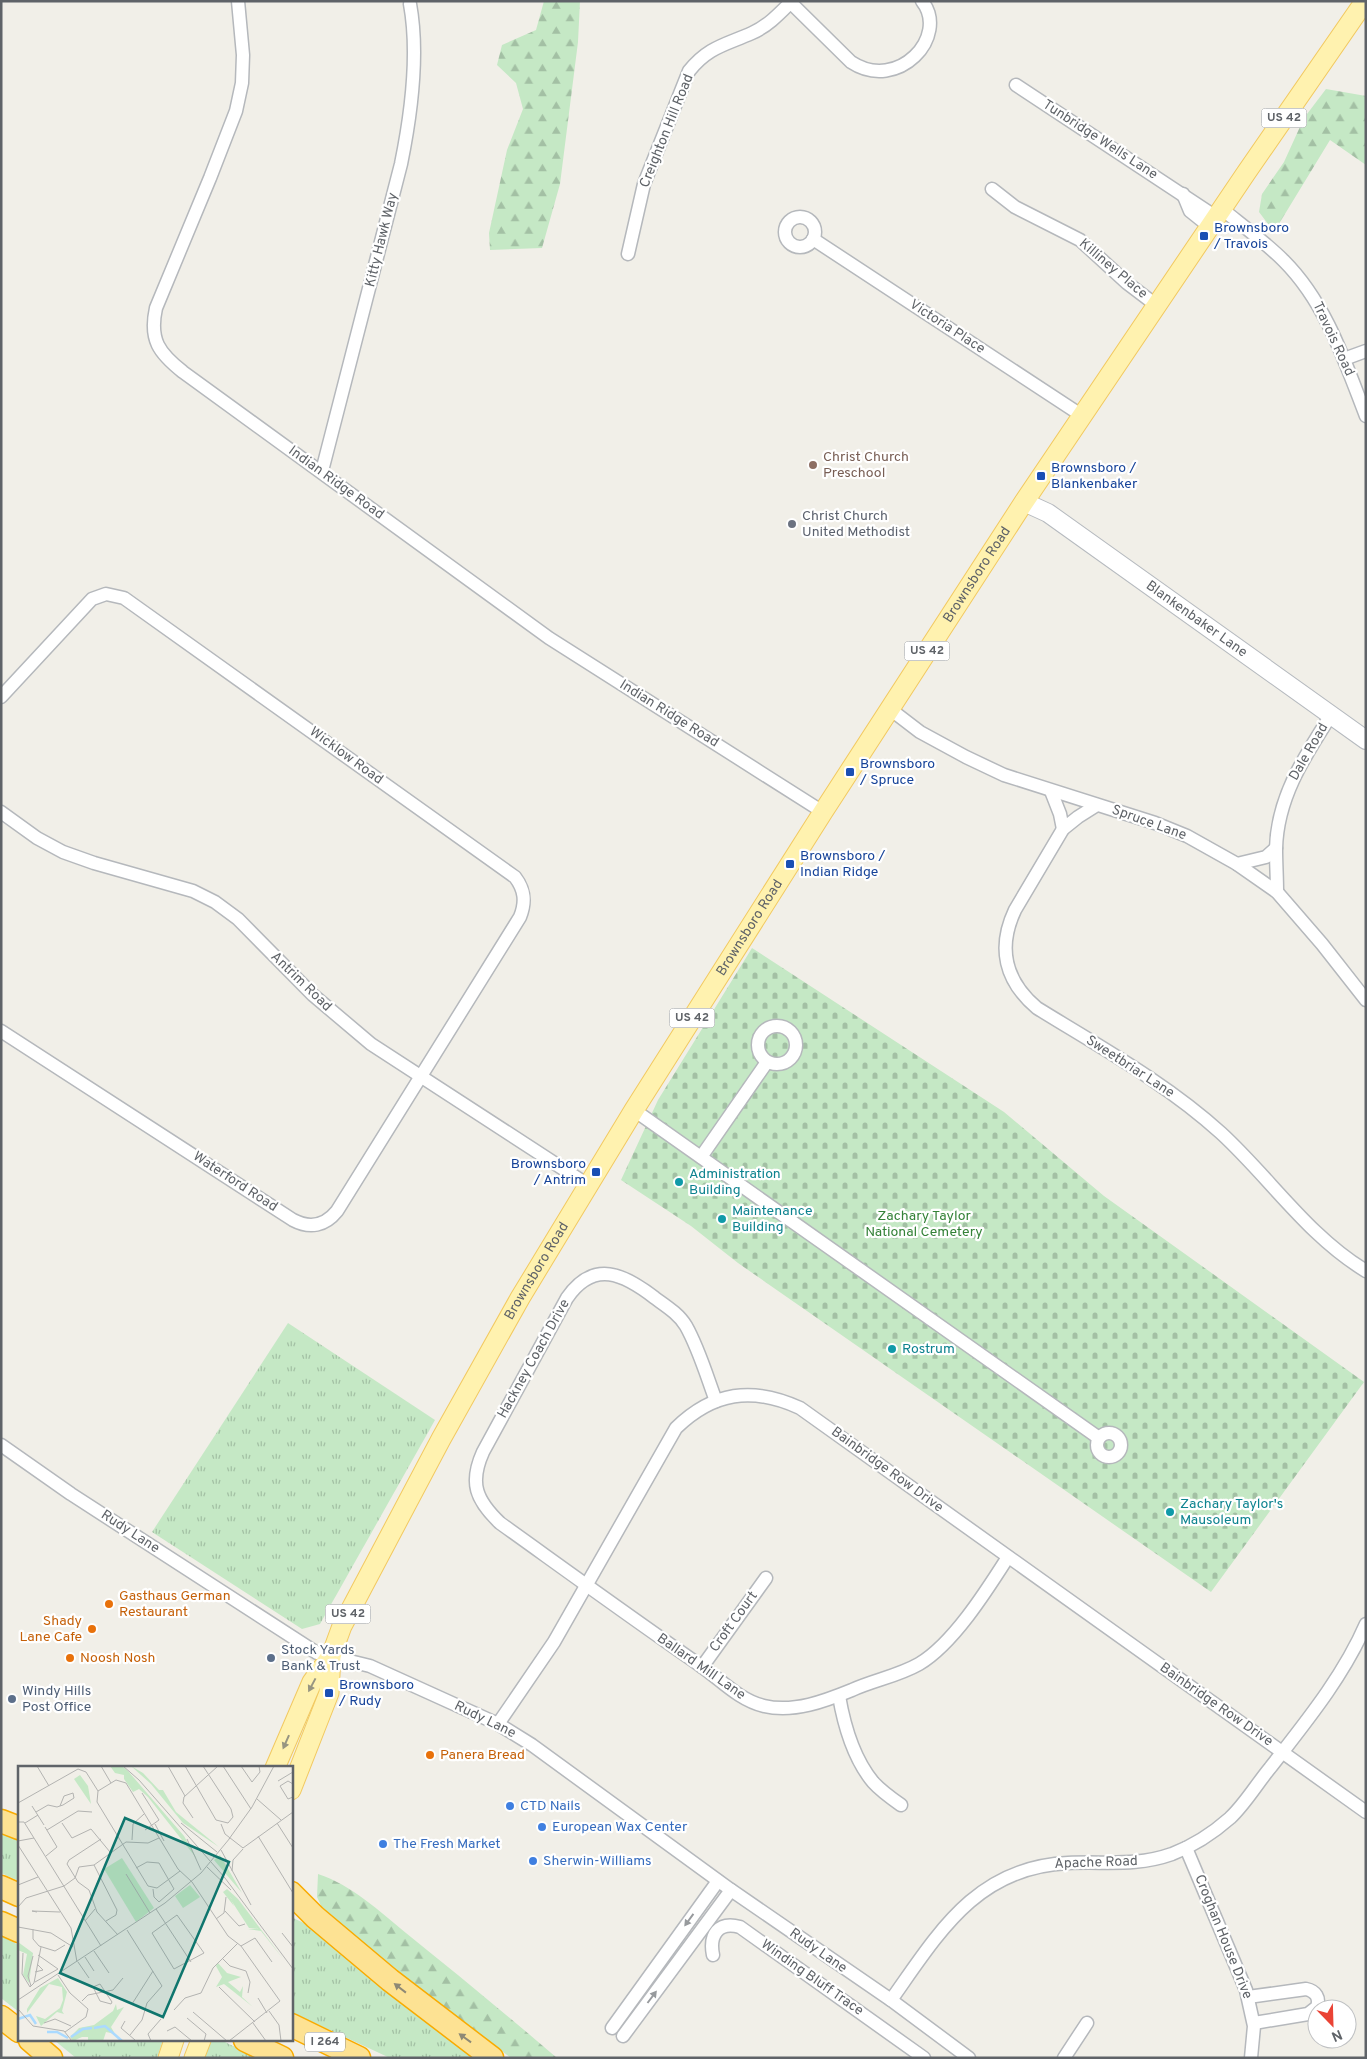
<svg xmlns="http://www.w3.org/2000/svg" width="1367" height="2059" viewBox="0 0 1367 2059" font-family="Overpass,sans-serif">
<defs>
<pattern id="grass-tufts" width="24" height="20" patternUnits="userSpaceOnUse" patternTransform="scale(1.25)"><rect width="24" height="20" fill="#c5e8c5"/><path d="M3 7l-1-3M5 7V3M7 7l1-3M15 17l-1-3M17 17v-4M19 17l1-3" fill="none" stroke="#a3c0a4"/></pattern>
<pattern id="forest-firs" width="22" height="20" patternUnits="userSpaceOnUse" patternTransform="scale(1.25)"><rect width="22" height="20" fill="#c5e8c5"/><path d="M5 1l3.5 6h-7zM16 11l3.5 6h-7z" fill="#a3c0a4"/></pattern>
<pattern id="cemetery-stones" width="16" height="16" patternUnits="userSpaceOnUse" patternTransform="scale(1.25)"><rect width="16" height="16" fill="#c5e8c5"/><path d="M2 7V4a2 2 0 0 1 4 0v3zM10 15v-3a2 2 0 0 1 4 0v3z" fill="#a3c0a4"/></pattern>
</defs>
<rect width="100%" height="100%" fill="#f1efe8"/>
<g fill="url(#grass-tufts)">
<path d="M288,1323L435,1420L320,1624L302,1629L152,1532Z"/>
<path d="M1,1829L19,1836V1881L1,1873Z"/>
<path d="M291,1917L306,1924L310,1928L311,1927L480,2058H390L291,2012Z"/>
<path d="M1,1936L19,1945V2012L1,1998Z"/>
<path d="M54,2040H163L157,2058H76Z"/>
<path d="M211,2040H221L257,2058H204Z"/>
</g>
<g fill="url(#forest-firs)">
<path d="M544,1H580L578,42L560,184L542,248L490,250L489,233L507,150L523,109L516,83L497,65L502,45L536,30Z"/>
<path d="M1326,89L1366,96V165L1330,140L1274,232L1259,212L1262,194L1284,162L1304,118Z"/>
<path d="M318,1874C352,1885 379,1911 406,1933C457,1974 507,2015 557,2058H511L422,1991L368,1946L329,1923L317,1897Z"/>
</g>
<path fill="url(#cemetery-stones)" d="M752,948L1004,1112L1104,1196L1364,1382L1211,1592L738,1263L691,1226L621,1180L658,1100Z"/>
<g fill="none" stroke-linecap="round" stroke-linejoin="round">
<g stroke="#b5b8bc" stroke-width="15">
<g id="street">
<path d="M238,1L243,55L242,83L236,111L210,178L156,308C149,340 159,353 183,372L549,638L823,812"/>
<path d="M789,1L851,62C898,93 950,36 922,1"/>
<path d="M1016,85L1216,217"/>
<path d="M992,189L1015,207L1080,240L1127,283L1156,305"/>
<path d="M1183,194L1190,211L1210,227"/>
<path d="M1222,209C1243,226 1265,242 1284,261C1326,303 1345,362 1366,416"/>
<circle cx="800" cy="232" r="15"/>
<path d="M813,239L1081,415"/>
<path d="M628,254L644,184L689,71C708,47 725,45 752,33C768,26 780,13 792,1"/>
<path d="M1344,359L1366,351"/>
<path d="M322,471L401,164C411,115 419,53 410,4"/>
<path d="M1,697L92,599L106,594L124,598L515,877C525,890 526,902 520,917L337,1211C325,1226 310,1229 293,1220L1,1031"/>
<path d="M890,709L920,732L966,757L1004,775L1155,823L1187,836L1237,864L1277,892L1322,944L1366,1000"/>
<path d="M1051,791L1060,814L1063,829"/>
<path d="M1097,805L1078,817L1063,829L1015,910C997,948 1005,981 1037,1008C1100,1047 1166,1083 1221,1133C1270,1178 1308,1236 1366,1271"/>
<path d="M1,812L37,838L63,852L94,863L193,891L215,902L238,919L313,995L371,1044L588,1185"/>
<path d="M1237,864L1266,857L1276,848"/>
<path d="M1277,892C1277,878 1276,863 1276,849C1277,798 1304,757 1331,715"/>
<circle cx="777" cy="1045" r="19"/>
<path d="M634,1110L1099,1438"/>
<path d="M701,1157L767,1062"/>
<path d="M716,1401C707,1377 699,1349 686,1326C679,1314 666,1306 655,1298C624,1274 594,1259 567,1298L483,1452C469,1483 476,1500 500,1523C567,1571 633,1619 701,1666C721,1680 739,1700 764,1706C794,1713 825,1701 852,1690C874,1680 898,1676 919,1664C953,1644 987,1590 1008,1557"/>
<circle cx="1109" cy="1445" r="12"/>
<path d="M1,1445L71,1494L317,1653L370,1666L498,1724L532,1745L731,1890L891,2000L969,2058"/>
<path d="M702,1667L766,1578"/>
<path d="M839,1696C844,1725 854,1759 873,1782C881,1791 891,1798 901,1805"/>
<path d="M498,1724L554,1642L676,1428C713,1392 752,1386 800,1408L1366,1812"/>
<path d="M1186,1848L1246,1990L1254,2026L1251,2058"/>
<path d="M713,1955C709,1935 718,1921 740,1927L924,2058"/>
<path d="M1248,1997L1306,1989C1316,1991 1320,1998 1317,2007L1308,2014L1254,2023"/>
<path d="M891,2000C938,1934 976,1867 1068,1863C1105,1861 1135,1867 1172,1854C1193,1846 1213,1833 1230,1818C1245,1804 1256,1785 1270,1768C1305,1723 1343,1677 1366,1624"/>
<path d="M612,2028L718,1881"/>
<path d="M623,2036L731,1890"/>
<path d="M1064,2058L1087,2023"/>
</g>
</g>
<g stroke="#b6babf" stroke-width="20">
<g id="secondary">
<path id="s1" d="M1024,502L1048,513L1366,740"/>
</g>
</g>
<g stroke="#f2c960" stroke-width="21">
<g id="primary">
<path d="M275,1768L312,1682L331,1656"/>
<path id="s2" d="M291,1790L329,1693L331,1656L342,1626L441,1439L520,1298L634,1110L823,812L1024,502L1246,173L1365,1"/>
<path d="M168,2058L174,2040"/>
<path d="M194,2058L201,2040"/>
</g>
</g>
<g stroke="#f9ab00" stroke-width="25">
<g id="highway">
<path d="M1,1821L19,1828"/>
<path d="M1,1887L19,1895"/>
<path d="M291,1893L315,1917L390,1980L492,2058"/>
<path d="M1,1923L19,1931"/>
<path d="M1,2017L19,2031"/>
<path d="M291,2025L359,2058"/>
<path d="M30,2040L51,2058"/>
<path d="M245,2040L282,2058"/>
</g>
</g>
<use href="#street" stroke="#fff" stroke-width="12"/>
<use href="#secondary" stroke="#fff" stroke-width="18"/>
<use href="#primary" stroke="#fff2af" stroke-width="19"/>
<use href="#highway" stroke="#fde293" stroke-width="22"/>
</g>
<defs><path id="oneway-solid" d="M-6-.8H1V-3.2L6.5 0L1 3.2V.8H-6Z" transform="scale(1.25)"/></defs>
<g fill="#979581">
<use href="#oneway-solid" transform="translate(312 1685) rotate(118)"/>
<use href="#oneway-solid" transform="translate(286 1742) rotate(114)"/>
</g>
<g fill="#979a9d">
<use href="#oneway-solid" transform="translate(689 1920) rotate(126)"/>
<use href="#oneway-solid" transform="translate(652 1997) rotate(-53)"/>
</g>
<g fill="#8e8975">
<use href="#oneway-solid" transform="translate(400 1988) rotate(-142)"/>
<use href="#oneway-solid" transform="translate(465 2038) rotate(-144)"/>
</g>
<g fill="#1a4fb4" stroke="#fff" stroke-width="2">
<rect x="1199" y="231" width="10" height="10" rx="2.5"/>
<rect x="1036" y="471" width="10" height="10" rx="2.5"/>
<rect x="845" y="767" width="10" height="10" rx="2.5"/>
<rect x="785" y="859" width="10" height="10" rx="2.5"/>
<rect x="591" y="1167" width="10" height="10" rx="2.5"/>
<rect x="324" y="1688" width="10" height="10" rx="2.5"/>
</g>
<circle fill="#8d6e63" stroke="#fff" stroke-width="2" cx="813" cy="465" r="5"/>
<circle fill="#6b7280" stroke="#fff" stroke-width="2" cx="792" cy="524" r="5"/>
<g fill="#0f9aa8" stroke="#fff" stroke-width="2">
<circle cx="679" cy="1182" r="5"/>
<circle cx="722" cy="1219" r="5"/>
<circle cx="892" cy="1349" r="5"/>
<circle cx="1170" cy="1512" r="5"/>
</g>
<g fill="#e8710a" stroke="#fff" stroke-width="2">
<circle cx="109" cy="1604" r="5"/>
<circle cx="92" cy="1629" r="5"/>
<circle cx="70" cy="1658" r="5"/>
<circle cx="430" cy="1755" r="5"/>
</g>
<g fill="#5c6f8a" stroke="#fff" stroke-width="2">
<circle cx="271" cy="1658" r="5"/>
<circle cx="12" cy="1699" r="5"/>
</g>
<g fill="#3f7fe0" stroke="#fff" stroke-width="2">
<circle cx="510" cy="1806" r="5"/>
<circle cx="542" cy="1827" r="5"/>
<circle cx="383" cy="1844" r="5"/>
<circle cx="533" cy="1861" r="5"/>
</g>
<g text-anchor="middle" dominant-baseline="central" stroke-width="4.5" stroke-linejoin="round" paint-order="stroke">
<g fill="#fff" stroke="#8f9295" stroke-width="1">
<rect x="1261.5" y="108.5" width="45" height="19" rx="4"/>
<rect x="904.5" y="641.5" width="45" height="19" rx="4"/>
<rect x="669.5" y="1008.5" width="45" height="19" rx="4"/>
<rect x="325.5" y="1604.5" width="45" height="19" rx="4"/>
<rect x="305" y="2032.5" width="40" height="19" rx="4"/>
</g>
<g font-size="12" font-weight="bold" fill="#5f6368">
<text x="1284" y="118">US 42</text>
<text x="927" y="651">US 42</text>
<text x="692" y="1018">US 42</text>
<text x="348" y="1614">US 42</text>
<text x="325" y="2042">I 264</text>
</g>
<g font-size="14" fill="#5f6368" stroke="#fff">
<text transform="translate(667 131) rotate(-68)">Creighton Hill Road</text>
<text transform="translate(1100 140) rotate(33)">Tunbridge Wells Lane</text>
<text transform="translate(382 240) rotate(-76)">Kitty Hawk Way</text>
<text transform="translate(1113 269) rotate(40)">Killiney Place</text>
<text transform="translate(947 327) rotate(33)">Victoria Place</text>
<text transform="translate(1333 339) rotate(65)">Travois Road</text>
<text transform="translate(336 483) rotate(36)">Indian Ridge Road</text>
<text stroke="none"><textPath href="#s2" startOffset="1402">Brownsboro Road</textPath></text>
<text stroke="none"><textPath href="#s1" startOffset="209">Blankenbaker Lane</textPath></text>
<text transform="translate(669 714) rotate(32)">Indian Ridge Road</text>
<text transform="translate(1309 752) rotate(-60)">Dale Road</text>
<text transform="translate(346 756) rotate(36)">Wicklow Road</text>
<text transform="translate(1149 823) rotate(20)">Spruce Lane</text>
<text stroke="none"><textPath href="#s2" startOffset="982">Brownsboro Road</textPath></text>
<text transform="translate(301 982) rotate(44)">Antrim Road</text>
<text transform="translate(1130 1067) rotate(33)">Sweetbriar Lane</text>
<text transform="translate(235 1182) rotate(33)">Waterford Road</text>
<text stroke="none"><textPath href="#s2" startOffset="578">Brownsboro Road</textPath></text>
<text transform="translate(534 1359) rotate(-61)">Hackney Coach Drive</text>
<text transform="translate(887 1470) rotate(36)">Bainbridge Row Drive</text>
<text transform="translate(130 1532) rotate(33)">Rudy Lane</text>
<text transform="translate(734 1622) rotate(-54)">Croft Court</text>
<text transform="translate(701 1667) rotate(35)">Ballard Mill Lane</text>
<text transform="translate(1216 1705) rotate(35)">Bainbridge Row Drive</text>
<text transform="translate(485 1720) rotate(26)">Rudy Lane</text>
<text transform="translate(1096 1863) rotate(-2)">Apache Road</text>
<text transform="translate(1223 1937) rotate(68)">Croghan House Drive</text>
<text transform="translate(818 1951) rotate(35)">Rudy Lane</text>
<text transform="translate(812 1978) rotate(35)">Winding Bluff Trace</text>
</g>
<g font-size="14" fill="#164399" stroke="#fff" text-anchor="start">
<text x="1214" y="228">Brownsboro<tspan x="1214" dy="16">/ Travois</tspan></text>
<text x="1051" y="468">Brownsboro /<tspan x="1051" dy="16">Blankenbaker</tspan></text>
<text x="860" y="764">Brownsboro<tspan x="860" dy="16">/ Spruce</tspan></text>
<text x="800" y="856">Brownsboro /<tspan x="800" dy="16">Indian Ridge</tspan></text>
<text x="586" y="1164" text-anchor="end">Brownsboro<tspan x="586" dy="16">/ Antrim</tspan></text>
<text x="339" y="1685">Brownsboro<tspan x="339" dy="16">/ Rudy</tspan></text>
</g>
<g font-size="14" fill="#785e54" stroke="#fff" text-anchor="start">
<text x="823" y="457">Christ Church<tspan x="823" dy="16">Preschool</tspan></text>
</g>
<g font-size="14" fill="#5b616d" stroke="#fff" text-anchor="start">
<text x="802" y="516">Christ Church<tspan x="802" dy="16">United Methodist</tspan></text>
</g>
<g font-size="14" fill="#0d838f" stroke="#fff" text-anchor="start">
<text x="689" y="1174">Administration<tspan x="689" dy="16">Building</tspan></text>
<text x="732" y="1211">Maintenance<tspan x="732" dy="16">Building</tspan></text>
<text x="902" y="1349">Rostrum</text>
<text x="1180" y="1504">Zachary Taylor's<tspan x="1180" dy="16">Mausoleum</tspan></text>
</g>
<g font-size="14" fill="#348238" stroke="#fff">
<text x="924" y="1216">Zachary Taylor<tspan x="924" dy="16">National Cemetery</tspan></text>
</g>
<g font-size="14" fill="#c56008" stroke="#fff" text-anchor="start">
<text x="119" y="1596">Gasthaus German<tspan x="119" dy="16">Restaurant</tspan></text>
<text x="82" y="1621" text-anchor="end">Shady<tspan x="82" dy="16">Lane Cafe</tspan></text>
<text x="80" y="1658">Noosh Nosh</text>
<text x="440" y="1755">Panera Bread</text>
</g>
<g font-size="14" fill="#4e5e75" stroke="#fff" text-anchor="start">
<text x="281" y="1650">Stock Yards<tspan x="281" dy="16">Bank &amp; Trust</tspan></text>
<text x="22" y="1691">Windy Hills<tspan x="22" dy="16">Post Office</tspan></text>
</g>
<g font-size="14" fill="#366cbe" stroke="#fff" text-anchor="start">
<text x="520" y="1806">CTD Nails</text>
<text x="552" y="1827">European Wax Center</text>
<text x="393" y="1844">The Fresh Market</text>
<text x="543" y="1861">Sherwin-Williams</text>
</g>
</g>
<g transform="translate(18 1766)">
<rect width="275" height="275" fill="#f1efe8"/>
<path d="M202,89L224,127L196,94ZM172,119L182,131L165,142L157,130ZM211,131L219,136L240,163L231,162Z" fill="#c5e8c5"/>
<path d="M92,0H104L110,5L166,70L179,93L130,31L121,23L115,26L106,13V9L97,7ZM113,0L125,7L141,24H145L158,46L201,81L165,57L133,18ZM62,9L70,20L73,38L56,13ZM209,123L220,133L266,194L243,165L230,163H240L212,131L216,140L212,135L205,126ZM0,176L15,187L11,217L5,209L9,188L0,184ZM200,197L209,207L223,211L210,216L222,226L225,220L224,231L235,241L206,218L198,221L204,211L198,200ZM40,212L49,226L44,245L46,248L39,246L23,260L18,250L27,253L42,242L45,234L44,221L31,218L9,247V243L22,222ZM98,238L99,244L106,241L93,261L97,268L88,266L85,275H70V271H64L55,275L52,271L61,262L76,259L95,245Z" fill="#c5e8c5"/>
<path d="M104,92L136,142L118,156L86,103Z" fill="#c5e8c5"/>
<path fill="none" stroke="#aadaff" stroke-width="2.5" d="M0,253L12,249L18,258M76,262L87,260L104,275M29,266H39L50,272M53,271L65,263L74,262"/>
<path fill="none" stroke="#b3b3b1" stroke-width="1" d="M19,0L31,20M83,0L93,17M105,0L121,14L207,112L275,203M150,0L167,30M167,0L198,54L210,57L215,51L213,43L185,0M205,0L233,43M223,0L234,16L242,6L241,0M260,15L275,6M275,18L270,15L262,20L270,33L275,31M80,25L98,14L108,17L160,103L174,116L210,170L223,180L262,235M80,25L79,36L130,120L139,122L162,105M124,27L141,54L127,64M239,33L263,54M0,37L60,3L68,6L80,25M14,40L26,59M18,46L30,39L39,41L45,39L56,32L55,27L46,30L42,40M175,52L165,37L166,31L200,0M0,56H6L83,180M7,57L20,49M44,57L54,72L73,63L92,86M163,57L199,86M259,57L275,82M137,58L146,75M203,58L207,68L225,82M27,61L39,81L28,90M29,64L60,45L74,46M240,70L275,127M83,73L51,94L49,98L60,116L71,124L79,146L100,169M169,73L183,104M211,73L234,41L256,0M114,74L115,58L126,48M0,75L16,72M0,79L53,162L59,196M225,82L275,46M203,84L233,139M76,99L99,144L98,149L88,155M189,101L213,124M118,102L129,96L141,97L156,123L141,136L136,131L135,123M214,105L215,94L225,83M108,108L132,147M0,119L20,111M0,141L8,132L46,120L57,112L61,101L76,99L108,76L130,77L141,72M138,143L173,196M207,145L221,160L227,158M19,146L14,145L42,146M159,149L186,187L156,203L134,167ZM198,153L206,147L208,131M67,155L77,143M0,161L33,167L55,181M15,163V173L21,180L37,185L47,179M109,164L144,220L129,237L124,254L112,269M264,167L275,181M223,180L237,172L254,196M76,185L91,207M5,187L4,208L12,221L16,217L23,181M67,191L76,205M205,193L212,200L228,205L232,216L230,227M60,196L71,212M17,206L25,204L19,198M40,209L52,227L70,243L68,251L47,266M17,216L40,203L20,189M82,218L94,236L93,238L82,235L75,221ZM13,220L10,210L15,190M201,221L237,256M240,232L249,247M0,234L147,137L183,107L212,72M64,235L70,229L95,224L105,212M114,238L135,205M0,243L15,260L46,265L54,275M156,244L167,232L183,227L195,202L220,177M251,245L261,259L263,275M175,246L209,275M169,252L188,268L186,275M107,255L103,262L117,274M26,257L37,253L53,260M235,257L248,275M149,265L157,261L174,275M133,275L130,268L143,253M211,275L262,235"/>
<path fill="#0f766e" fill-opacity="0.15" stroke="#0f766e" stroke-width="2.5" d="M107,52L211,96L145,251L42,207Z"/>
<rect width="275" height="275" fill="none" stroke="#5f6368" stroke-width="2.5"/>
</g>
<rect width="1367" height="2059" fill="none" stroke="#5f6368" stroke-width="5"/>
<g transform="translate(1332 2024) rotate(157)"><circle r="24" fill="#ffffff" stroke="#bfc1c3"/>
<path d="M0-4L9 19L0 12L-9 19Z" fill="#ea4335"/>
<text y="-8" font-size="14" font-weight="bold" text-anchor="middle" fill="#5f6368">N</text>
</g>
</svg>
